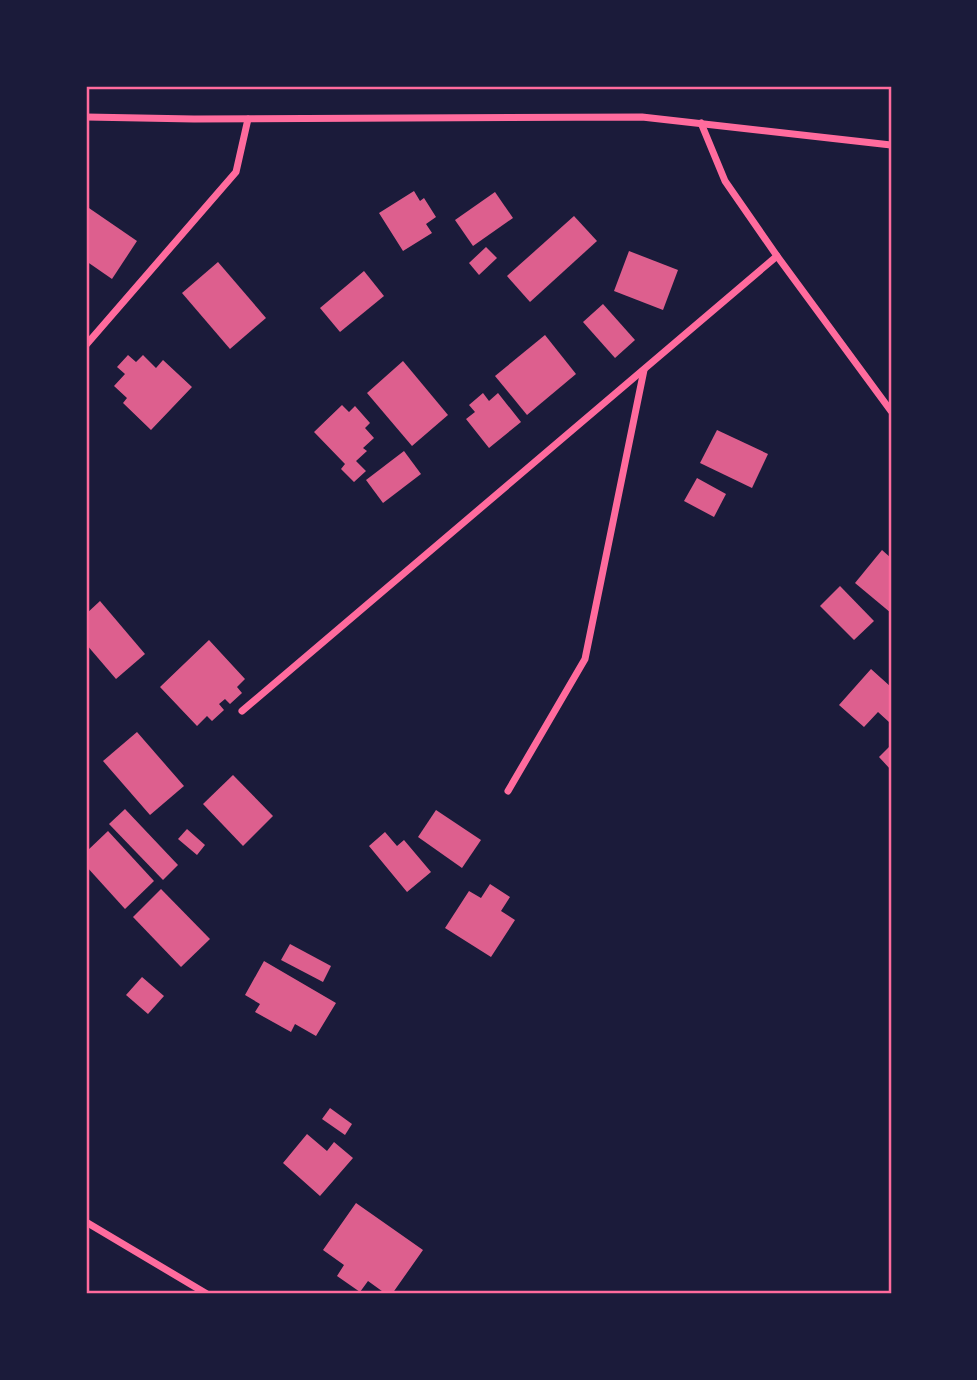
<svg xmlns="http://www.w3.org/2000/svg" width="977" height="1380" viewBox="0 0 977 1380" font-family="Barlow,sans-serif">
<rect width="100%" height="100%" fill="#1b1b3a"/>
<g fill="#dd5f8e">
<path d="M414,191L420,201L424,198L436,217L426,224L432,233L403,251L379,213Z"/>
<path d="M495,192L513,218L473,246L455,220Z"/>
<path d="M86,206L137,241L112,279L86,261Z"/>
<path d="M574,216L597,241L530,302L507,276Z"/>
<path d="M486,247L497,258L479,275L469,263Z"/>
<path d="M629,251L678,270L663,310L614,291Z"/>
<path d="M218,262L266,318L230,349L182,293Z"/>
<path d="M364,271L384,296L340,332L320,308Z"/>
<path d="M603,304L635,340L615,358L583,322Z"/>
<path d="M545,335L576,374L527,415L495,376Z"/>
<path d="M128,355L136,362L143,355L156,368L163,360L192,387L151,430L123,403L127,398L114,386L125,374L117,367Z"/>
<path d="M403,361L448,415L412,446L367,393Z"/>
<path d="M483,393L489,401L498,393L521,422L489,448L466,419L475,412L469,405Z"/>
<path d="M342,405L349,412L355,406L370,423L365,428L374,438L363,448L367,451L356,461L366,471L354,482L341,469L345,464L314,432Z"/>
<path d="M717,430L768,454L752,488L700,463Z"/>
<path d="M404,451L421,474L383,503L366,480Z"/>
<path d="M697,478L726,494L714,517L684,501Z"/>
<path d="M882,550L891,558V613L855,583Z"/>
<path d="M840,586L874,621L854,640L820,606Z"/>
<path d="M100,601L145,654L116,679L86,644V614Z"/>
<path d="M209,640L245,679L237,687L242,693L230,704L225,699L219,704L224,710L212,721L207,716L197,726L160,687Z"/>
<path d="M871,669L891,687V719L889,722L878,712L864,727L839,705Z"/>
<path d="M137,732L184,786L150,815L103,761Z"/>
<path d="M891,745V770L879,757Z"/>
<path d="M233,775L273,816L243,846L203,804Z"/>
<path d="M125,809L178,865L163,880L109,824Z"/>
<path d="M436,810L481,840L462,868L418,837Z"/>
<path d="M187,829L205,845L197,855L178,839Z"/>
<path d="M108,831L154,881L125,909L86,866V852Z"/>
<path d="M385,832L397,846L404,840L431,872L407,892L369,846Z"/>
<path d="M490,884L510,897L501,911L515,920L491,957L445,928L469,891L481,898Z"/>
<path d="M161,889L210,939L181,967L133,917Z"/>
<path d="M290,944L331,966L323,982L281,960Z"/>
<path d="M264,961L336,1003L316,1036L295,1024L291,1032L255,1012L260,1004L245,995Z"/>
<path d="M142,977L164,996L148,1014L126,995Z"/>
<path d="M330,1108L352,1124L345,1135L322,1119Z"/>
<path d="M307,1134L327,1151L334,1142L353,1158L320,1196L283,1163Z"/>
<path d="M356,1203L423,1250L392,1294H386L368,1281L360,1292L337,1276L344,1265L323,1250Z"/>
</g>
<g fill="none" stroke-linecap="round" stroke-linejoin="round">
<g stroke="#ff6b9d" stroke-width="7">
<path d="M86,117L194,119L642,117L891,145"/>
<path d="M701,123L725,181L777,256L891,411"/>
<path d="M86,345L236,172L248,119"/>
<path d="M242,711L777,256"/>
<path d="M508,791L585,659L644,370"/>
<path d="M86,1222L207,1294"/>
</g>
</g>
<rect width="977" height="1380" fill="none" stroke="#1b1b3a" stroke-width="175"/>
<rect x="88" y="88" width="802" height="1204" fill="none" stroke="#ff6b9d" stroke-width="2.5"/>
</svg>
